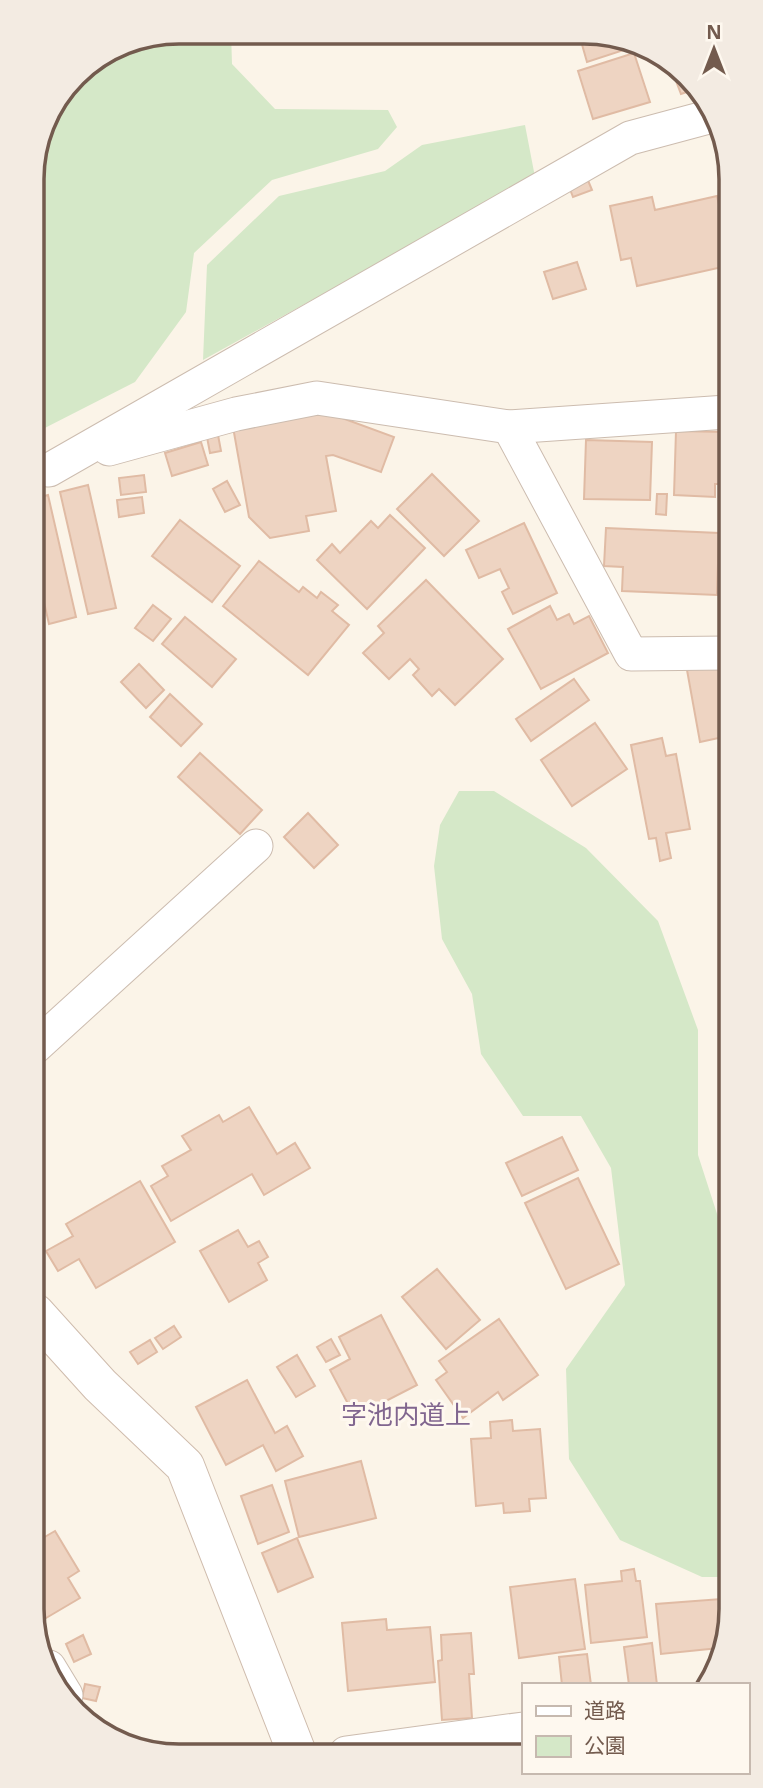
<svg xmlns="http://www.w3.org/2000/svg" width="763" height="1788" viewBox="0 0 763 1788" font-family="'Noto Sans','Noto Sans JP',sans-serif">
<rect width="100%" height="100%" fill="#fbf4e8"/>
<g fill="#d5e8c8">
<path d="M179,32H231L232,64L275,109L388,110L397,127L378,149L272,180L194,253L186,312L135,382L33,434L32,169L47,113L81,68L123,43Z"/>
<path d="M525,125L535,177L203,360L207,265L279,196L385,171L422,145Z"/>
<path d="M459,791H494L586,848L658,921L698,1030V1155L730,1254L731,1577H702L620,1540L569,1459L566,1369L625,1285L611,1168L581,1116H523L481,1054L472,994L442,939L434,866L440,825Z"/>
</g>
<g fill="#eed4c2" stroke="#e0bba4" stroke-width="2">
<path d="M579,34H613L633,47L587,62Z"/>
<path d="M634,53L650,102L593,119L578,71Z"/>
<path d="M670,65L688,74L696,89L681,94Z"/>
<path d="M587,178L592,190L573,197L568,184Z"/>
<path d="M717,196L727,239V266L637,286L631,258L621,260L610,206L652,197L655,210Z"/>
<path d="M577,262L586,289L553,299L544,272Z"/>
<path d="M323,411L394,437L381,472L333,455L326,456L336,511L306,516L309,531L270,538L249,517L233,427Z"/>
<path d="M676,431L727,432L728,484H715V497L674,495Z"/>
<path d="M218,435L221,451L210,453L207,437Z"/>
<path d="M586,440L652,442L650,500L584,499Z"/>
<path d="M201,442L208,465L172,476L165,453Z"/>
<path d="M432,474L479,521L444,556L397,509Z"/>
<path d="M144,475L146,492L121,495L119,478Z"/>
<path d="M227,481L240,505L225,512L213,489Z"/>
<path d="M88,485L116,608L88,614L60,492Z"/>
<path d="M657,494H667L666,515L656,514Z"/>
<path d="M48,495L76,617L49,624L33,555V499Z"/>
<path d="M142,497L144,513L119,517L117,500Z"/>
<path d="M390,515L425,548L367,609L317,560L332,544L340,553L371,521L378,528Z"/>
<path d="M180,520L240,566L212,602L152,556Z"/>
<path d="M524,523L557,593L513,614L502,592L509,588L500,569L479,578L466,550Z"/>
<path d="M606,528L719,533L717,595L622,591L623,567L604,566Z"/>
<path d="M259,561L299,592L303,587L317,598L321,592L338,605L332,611L349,625L308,675L223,606Z"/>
<path d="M426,580L503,659L455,705L439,689L432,696L413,675L419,669L410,659L389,679L363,653L384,633L378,626Z"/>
<path d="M153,605L171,619L153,641L135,628Z"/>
<path d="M550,606L557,620L569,614L574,624L589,616L608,653L541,689L508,629Z"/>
<path d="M185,617L236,659L212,687L162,644Z"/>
<path d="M728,662V736L700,742L687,670Z"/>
<path d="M139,664L164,690L146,708L121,682Z"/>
<path d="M574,679L589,700L531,741L516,719Z"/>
<path d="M170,694L202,724L181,746L150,717Z"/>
<path d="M595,723L627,769L572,806L541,760Z"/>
<path d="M662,738L666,756L676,754L690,829L666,833L671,858L660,861L656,838L649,839L631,745Z"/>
<path d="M200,753L262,810L240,834L178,777Z"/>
<path d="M308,813L338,845L314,868L284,837Z"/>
<path d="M249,1107L277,1154L295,1143L310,1168L264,1195L252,1174L171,1221L151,1186L168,1176L162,1166L191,1150L182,1136L219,1115L223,1122Z"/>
<path d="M562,1137L578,1170L522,1196L506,1163Z"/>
<path d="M578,1178L619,1264L566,1289L525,1203Z"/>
<path d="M140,1181L175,1242L96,1288L79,1259L58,1271L46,1251L73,1236L66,1224Z"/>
<path d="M238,1230L248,1247L259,1241L268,1257L258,1263L267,1280L229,1302L200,1251Z"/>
<path d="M437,1269L480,1320L446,1349L402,1297Z"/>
<path d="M381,1315L417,1385L355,1417L330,1370L350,1359L339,1337Z"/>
<path d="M499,1319L538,1375L503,1400L498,1392L463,1418L436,1380L447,1372L439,1361Z"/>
<path d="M174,1326L181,1337L163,1349L155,1338Z"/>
<path d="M331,1339L340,1355L326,1362L317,1347Z"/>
<path d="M150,1340L157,1352L138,1364L130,1352Z"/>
<path d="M297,1355L315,1386L296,1397L277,1367Z"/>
<path d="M247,1380L275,1433L287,1426L303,1456L276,1471L263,1445L226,1465L196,1407Z"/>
<path d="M512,1420L513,1431L540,1429L546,1498L529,1499L530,1511L504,1513L503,1503L476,1506L471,1439L491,1438L490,1422Z"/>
<path d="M361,1461L376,1518L299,1537L285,1481Z"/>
<path d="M272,1485L289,1532L258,1544L241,1496Z"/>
<path d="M55,1531L79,1571L68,1578L80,1598L41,1621L36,1613V1542Z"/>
<path d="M297,1538L313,1577L278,1592L262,1553Z"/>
<path d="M634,1569L636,1581H640L647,1637L591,1643L585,1585L622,1581L621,1571Z"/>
<path d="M575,1579L585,1649L519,1658L510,1587Z"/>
<path d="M721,1599L724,1635L719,1648L661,1654L656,1604Z"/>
<path d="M386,1619L387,1630L430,1627L435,1682L348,1691L342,1623Z"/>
<path d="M471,1633L474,1674H469L472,1718L442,1720L438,1661L442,1660L441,1635Z"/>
<path d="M83,1635L91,1654L74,1662L66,1644Z"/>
<path d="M652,1643L657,1685H629L624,1647Z"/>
<path d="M587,1654L591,1685H562L559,1657Z"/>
<path d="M85,1684L100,1687L96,1701L82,1698Z"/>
</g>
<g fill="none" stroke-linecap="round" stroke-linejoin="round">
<g stroke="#ccbcaf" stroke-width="35">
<g id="street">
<path d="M509,427L631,654L728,653"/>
<path d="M109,449L236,414L317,398L509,427L727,412"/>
<path d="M49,470L630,138L712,116"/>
<path d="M35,1047L256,846"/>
<path d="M49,1667L66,1695"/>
<path d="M346,1753L523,1729"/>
</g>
</g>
<g stroke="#cfbcad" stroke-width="40">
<path id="secondary" d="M35,1313L100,1385L185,1466L297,1753"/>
</g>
<use href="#street" stroke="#fff" stroke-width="33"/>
<use href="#secondary" stroke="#fff" stroke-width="38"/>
</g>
<g text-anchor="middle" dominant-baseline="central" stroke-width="6" stroke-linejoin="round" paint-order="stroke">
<g font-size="26" fill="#81668f" stroke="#fef8ef">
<text x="406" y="1414">字池内道上</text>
</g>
</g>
<path d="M0 0H763V1788H0ZM179 44H584A135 135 0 0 1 719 179V1609A135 135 0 0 1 584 1744H179A135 135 0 0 1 44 1609V179A135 135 0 0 1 179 44Z" fill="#f3ebe2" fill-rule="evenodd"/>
<path fill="none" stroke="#735b4e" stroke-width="3.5" d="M179 44H584A135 135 0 0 1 719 179V1609A135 135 0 0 1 584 1744H179A135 135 0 0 1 44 1609V179A135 135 0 0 1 179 44Z"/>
<rect x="522" y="1683" width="228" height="91" fill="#fef8ef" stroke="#c6b9af" stroke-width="2"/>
<rect x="536" y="1706" width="35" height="10" fill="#ffffff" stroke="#c6b9af" stroke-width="2"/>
<text x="584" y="1718" font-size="21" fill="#735b4e">道路</text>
<rect x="536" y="1736" width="35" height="21" fill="#d5e8c8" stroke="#c6b9af" stroke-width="2"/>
<text x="584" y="1753" font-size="21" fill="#735b4e">公園</text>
<g transform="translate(714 49)" stroke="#fef8ef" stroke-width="5" paint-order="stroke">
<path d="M0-5L12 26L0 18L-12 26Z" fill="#735b4e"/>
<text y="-10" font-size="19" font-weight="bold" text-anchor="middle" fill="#735b4e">N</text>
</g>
</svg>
